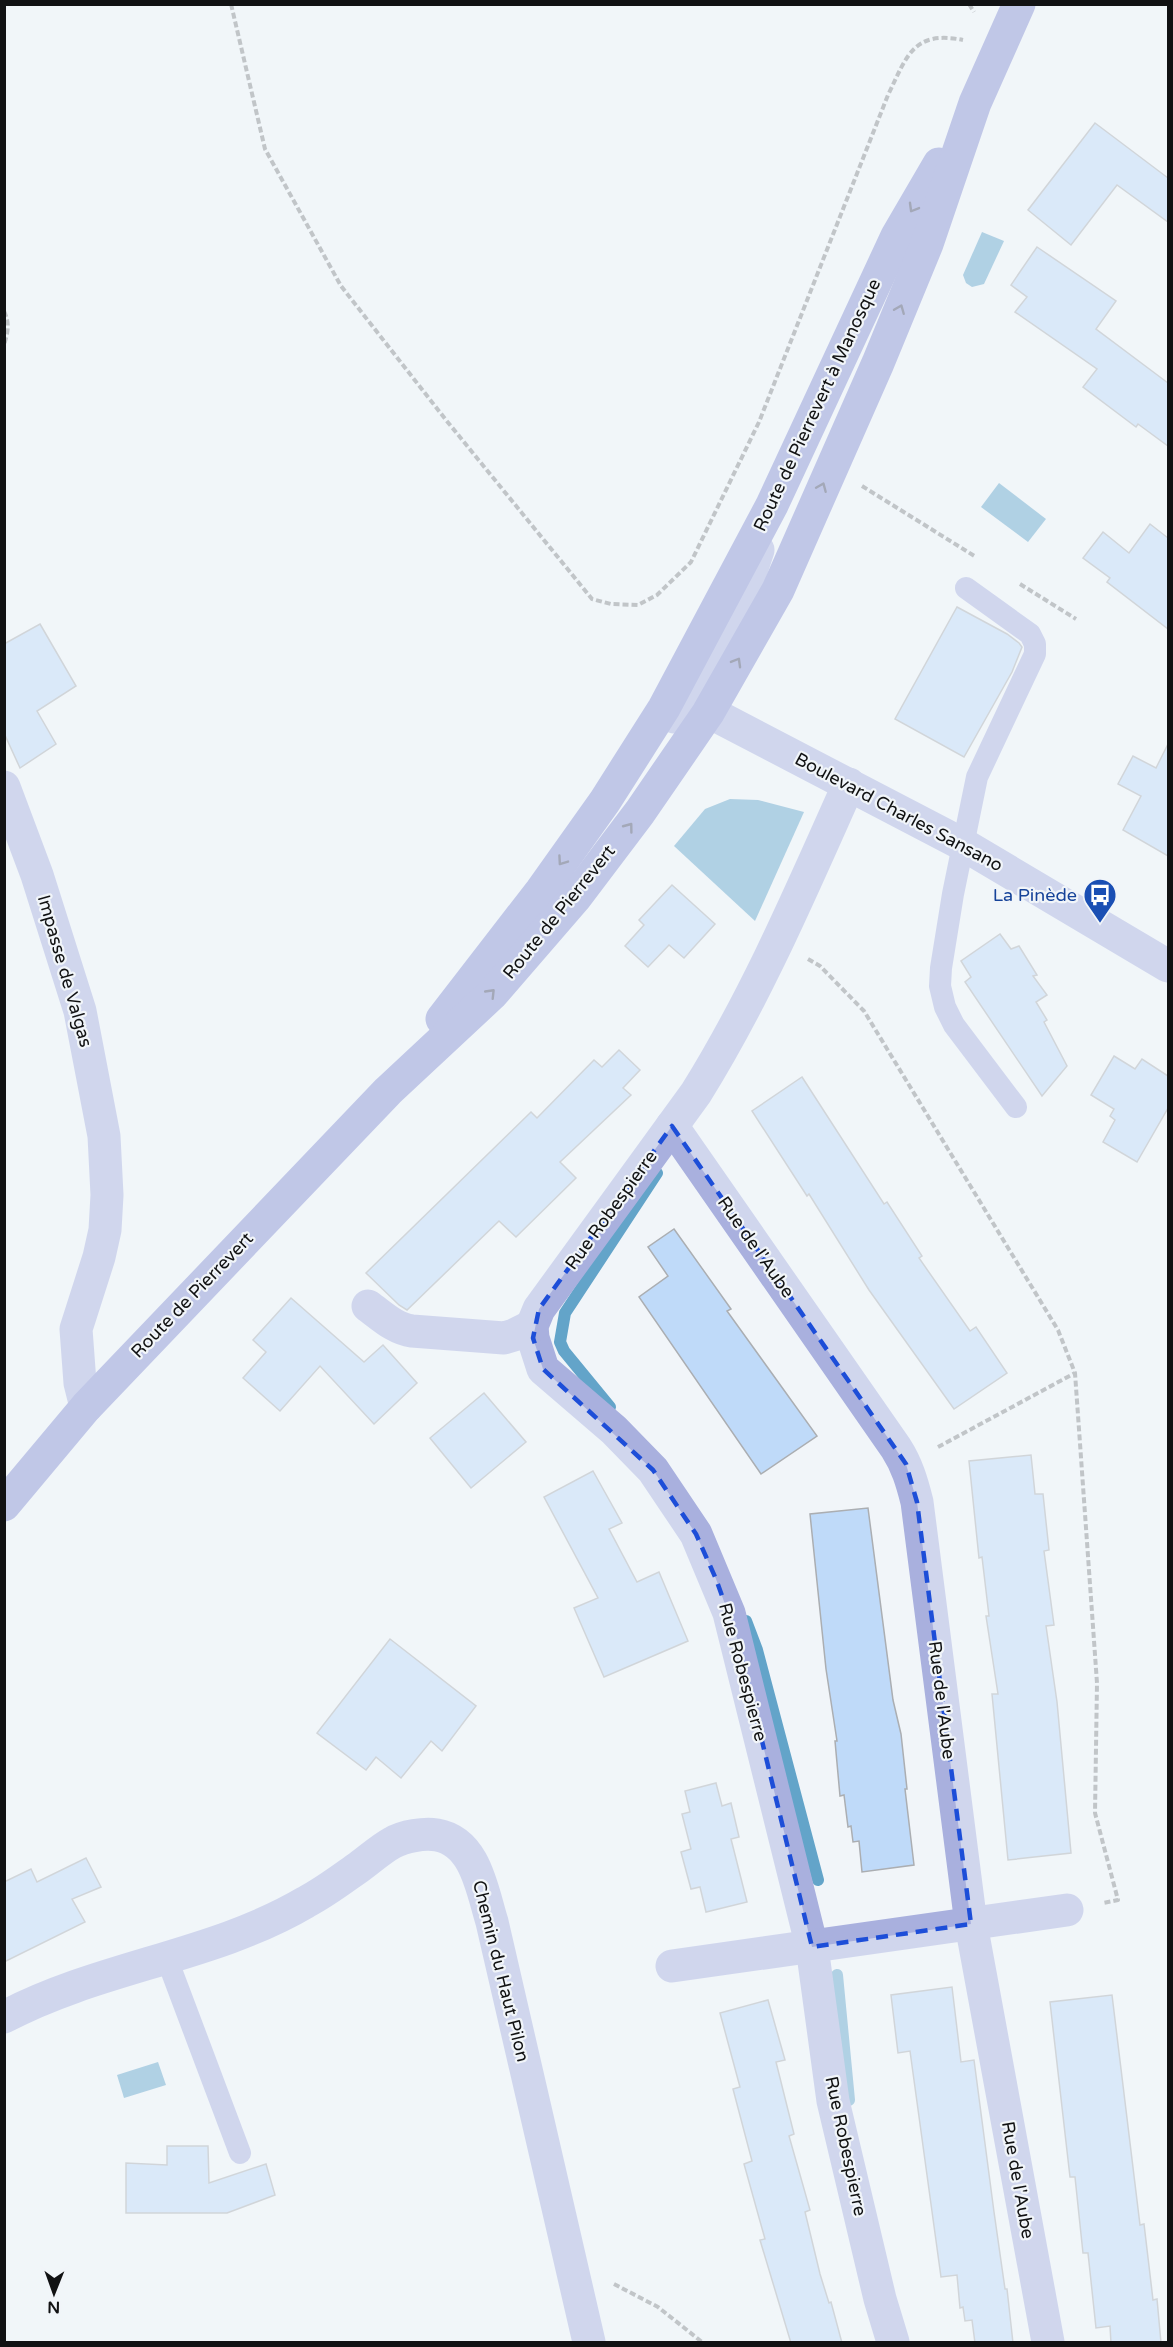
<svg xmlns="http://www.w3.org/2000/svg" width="1173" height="2347" viewBox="0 0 1173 2347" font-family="'Varela Round',sans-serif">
<rect width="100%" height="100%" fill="#f1f5f9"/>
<g fill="#63a4c9">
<path d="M982,232L1004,241L984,284L972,287L966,283L963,275Z"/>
<path d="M999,483L1046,519L1028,542L981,507Z"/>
<path d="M730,799L758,800L804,812L755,921L674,846L705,809Z"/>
<path d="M158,2062L166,2085L124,2098L117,2075Z"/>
</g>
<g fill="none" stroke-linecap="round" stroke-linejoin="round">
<g stroke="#63a4c9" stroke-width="12">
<path d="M610,1407L564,1351L560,1342L565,1313L657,1173"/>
<path d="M746,1621L757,1650L818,1880"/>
<path d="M837,1975L849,2100"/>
</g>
</g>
<g fill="#bfdaf9" stroke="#abaeb2" stroke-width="1.5">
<path d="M1095,123L1168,178V222L1117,185L1071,245L1028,210Z"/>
<path d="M1037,247L1116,301L1096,329L1168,383V446L1138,424L1136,427L1083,387L1097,369L1015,312L1027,297L1011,285Z"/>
<path d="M1150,524L1168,538V629L1107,582L1110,578L1083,558L1103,532L1129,553Z"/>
<path d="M957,607L1007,634L1019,643L1022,647L1012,672L964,757L895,719Z"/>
<path d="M40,624L76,686L37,711L56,744L20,768L4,733V644Z"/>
<path d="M1168,744V856L1123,830L1141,796L1118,784L1133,756L1156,768Z"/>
<path d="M672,885L715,924L684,958L669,945L648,967L625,946L644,925L639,920Z"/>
<path d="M1000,934L1011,949L1019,946L1037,975L1033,976L1047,995L1036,1002L1047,1020L1044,1022L1067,1066L1042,1096L965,982L971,977L961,961Z"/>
<path d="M619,1050L640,1070L623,1088L631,1095L560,1162L576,1178L516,1237L499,1221L407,1310L399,1305L366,1273L531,1112L537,1118L594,1060L602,1067Z"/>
<path d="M1114,1056L1135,1069L1142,1059L1168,1076V1108L1137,1162L1103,1142L1115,1120L1110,1116L1114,1109L1091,1095Z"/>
<path d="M802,1077L884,1204L887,1202L922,1256L919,1258L970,1331L976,1327L1007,1373L954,1409L869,1290L809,1194L807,1196L752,1111Z"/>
<path d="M674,1229L731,1309L727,1311L817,1436L761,1474L639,1297L668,1276L648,1247Z"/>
<path d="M291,1298L364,1362L383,1345L417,1383L374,1424L320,1366L280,1411L243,1378L266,1352L253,1340Z"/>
<path d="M484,1393L526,1442L471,1488L430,1438Z"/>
<path d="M1031,1455L1035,1494H1043L1049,1550L1044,1551L1054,1625L1046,1626L1057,1702L1071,1853L1008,1860L992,1694H998L986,1616H989L982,1557L979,1558L969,1461Z"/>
<path d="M593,1471L622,1523L609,1529L637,1582L659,1572L688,1641L604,1677L574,1608L598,1598L544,1497Z"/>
<path d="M868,1508L893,1700L901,1734L907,1789H905L914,1865L862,1872L859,1841L853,1842L851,1826L848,1827L844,1795L840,1796L835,1741H837L826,1669L810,1514Z"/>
<path d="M390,1639L476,1706L442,1751L431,1741L401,1778L376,1757L366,1770L317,1733Z"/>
<path d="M716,1783L722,1806L731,1803L739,1837L731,1839L747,1902L706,1912L700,1887L691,1889L681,1852L691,1849L682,1814L690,1812L685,1791Z"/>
<path d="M86,1858L101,1887L72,1899L85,1922L4,1962V1882L31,1869L37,1882Z"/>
<path d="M952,1987L961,2062L974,2060L994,2212L1005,2289H1007L1013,2343H975L972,2320L965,2321L963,2307L960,2308L957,2275L941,2277L910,2051L898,2053L891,1995Z"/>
<path d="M1112,1995L1140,2225L1144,2224L1153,2300L1157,2299L1161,2343H1111L1110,2326L1096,2328L1088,2253H1083L1075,2177H1070L1050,2002Z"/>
<path d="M768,2000L785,2060L776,2062L794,2134L789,2136L810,2210L805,2212L820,2274L829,2303L831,2302L842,2343H791L760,2240L765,2239L744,2164L752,2161L733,2089L740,2087L720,2013Z"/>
<path d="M167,2146H208L209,2183L266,2164L275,2195L227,2213H126V2163L167,2165Z"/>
</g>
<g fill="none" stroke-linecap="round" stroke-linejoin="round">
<g stroke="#888b8d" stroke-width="4" stroke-dasharray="6 3" stroke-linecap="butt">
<path d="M231,4L265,149L341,286L446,420L592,599L611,604L638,605L657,595L691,562L759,422L888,95C907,56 913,30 963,40"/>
<path d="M969,4L974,12"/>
<path d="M4,311C10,324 8,332 4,345"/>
<path d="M862,486L976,557"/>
<path d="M1020,584L1076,619"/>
<path d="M808,959L820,966L864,1011L1058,1330L1075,1373L1097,1683L1095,1813L1118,1900L1103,1903"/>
<path d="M938,1447L1075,1373"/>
<path d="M614,2284L658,2307L702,2342"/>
</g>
<g stroke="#a9b0de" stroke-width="22">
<path d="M966,588L1030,634L1035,644V654L977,777L953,894L941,968L940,986L945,1007L954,1025L1016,1107"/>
<path d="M167,1959L240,2153"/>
</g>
<g stroke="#a9b0de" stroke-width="33">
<path d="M688,701L964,845L1168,966"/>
<path d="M674,717C715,671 739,608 758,550"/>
<path d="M849,784C802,889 757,995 696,1093L539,1309L532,1326L533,1338L543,1369L614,1430L653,1470L696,1534L729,1613L812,1947L833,2101L880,2299L893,2342"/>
<path d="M4,787L37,875L80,1011L104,1136L107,1195L105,1230L99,1257L76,1329L80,1383L86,1407"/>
<path d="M672,1126L896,1448C907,1465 912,1482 917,1502L971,1924L1048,2342"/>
<path d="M368,1306C382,1316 395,1329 412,1331L504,1338L514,1335L532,1326"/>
<path d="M672,1966L1067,1910"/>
<path d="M4,2017C100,1966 213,1957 306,1902C325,1892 342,1879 359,1867C370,1859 381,1849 392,1843C404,1836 424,1833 437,1835C476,1842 482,1890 492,1922L589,2342"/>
</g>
<g stroke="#868ed1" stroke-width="33">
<path d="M442,1019L541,891L605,801L664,708L772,505L897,236L939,164"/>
<path d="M4,1505L86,1407L388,1091L492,994L575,898L640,812L708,713L778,590L878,363L927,244L975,103L1019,4"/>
</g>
</g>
<defs><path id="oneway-chevron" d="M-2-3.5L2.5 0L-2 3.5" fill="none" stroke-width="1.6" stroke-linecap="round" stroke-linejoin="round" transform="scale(1.5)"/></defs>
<g stroke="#464a68">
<use href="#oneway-chevron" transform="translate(913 208) rotate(120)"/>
<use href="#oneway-chevron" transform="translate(900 309) rotate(-68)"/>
<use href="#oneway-chevron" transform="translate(822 487) rotate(-67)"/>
<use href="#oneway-chevron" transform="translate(737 662) rotate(-60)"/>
<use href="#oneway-chevron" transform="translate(629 827) rotate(-53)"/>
<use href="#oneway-chevron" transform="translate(562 861) rotate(125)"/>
<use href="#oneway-chevron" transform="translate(491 993) rotate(-46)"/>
</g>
<path d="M0 0H1173V2347H0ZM672,1126L906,1464L917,1502L971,1924L812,1947L737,1638L716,1579L696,1534L653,1470L543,1369L533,1338L539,1309Z" fill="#f1f5f9" fill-opacity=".55" fill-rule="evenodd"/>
<path fill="none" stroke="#1d4ed8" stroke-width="4.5" stroke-dasharray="12 8" stroke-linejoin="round" d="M672,1126L906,1464L917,1502L971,1924L812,1947L737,1638L716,1579L696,1534L653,1470L543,1369L533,1338L539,1309Z"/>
<defs>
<g id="bus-pin" transform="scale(1.725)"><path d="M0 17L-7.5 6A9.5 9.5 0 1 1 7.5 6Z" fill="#1a4fb4" stroke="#f1f5f9"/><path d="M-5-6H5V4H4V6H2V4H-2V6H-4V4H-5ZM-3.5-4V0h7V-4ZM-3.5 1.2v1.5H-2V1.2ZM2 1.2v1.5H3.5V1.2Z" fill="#fff"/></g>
</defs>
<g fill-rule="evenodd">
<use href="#bus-pin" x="1100" y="895"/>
</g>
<g text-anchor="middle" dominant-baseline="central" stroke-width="4.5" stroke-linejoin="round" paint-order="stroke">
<g font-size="18" fill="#111213" stroke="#f1f5f9">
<text transform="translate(817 405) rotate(-65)">Route de Pierrevert à Manosque</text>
<text transform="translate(899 812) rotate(28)">Boulevard Charles Sansano</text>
<text transform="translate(559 912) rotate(-51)">Route de Pierrevert</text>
<text transform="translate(65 971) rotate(74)">Impasse de Valgas</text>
<text transform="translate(611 1210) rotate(-54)">Rue Robespierre</text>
<text transform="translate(756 1247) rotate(55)">Rue de l'Aube</text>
<text transform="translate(192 1295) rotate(-46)">Route de Pierrevert</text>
<text transform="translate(743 1672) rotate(75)">Rue Robespierre</text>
<text transform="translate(942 1700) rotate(83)">Rue de l'Aube</text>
<text transform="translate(501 1971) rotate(76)">Chemin du Haut Pilon</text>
<text transform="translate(846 2146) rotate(78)">Rue Robespierre</text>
<text transform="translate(1018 2180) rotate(80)">Rue de l'Aube</text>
</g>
<g font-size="18" fill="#164399" stroke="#f1f5f9" text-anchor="end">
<text x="1077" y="895">La Pinède</text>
</g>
</g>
<rect width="1173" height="2347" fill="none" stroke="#111213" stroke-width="12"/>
<g transform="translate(54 2293) rotate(181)" stroke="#f1f5f9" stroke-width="4.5" paint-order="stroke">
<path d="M0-4.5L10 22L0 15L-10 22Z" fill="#111213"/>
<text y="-9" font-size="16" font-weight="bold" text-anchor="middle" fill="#111213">N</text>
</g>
</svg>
